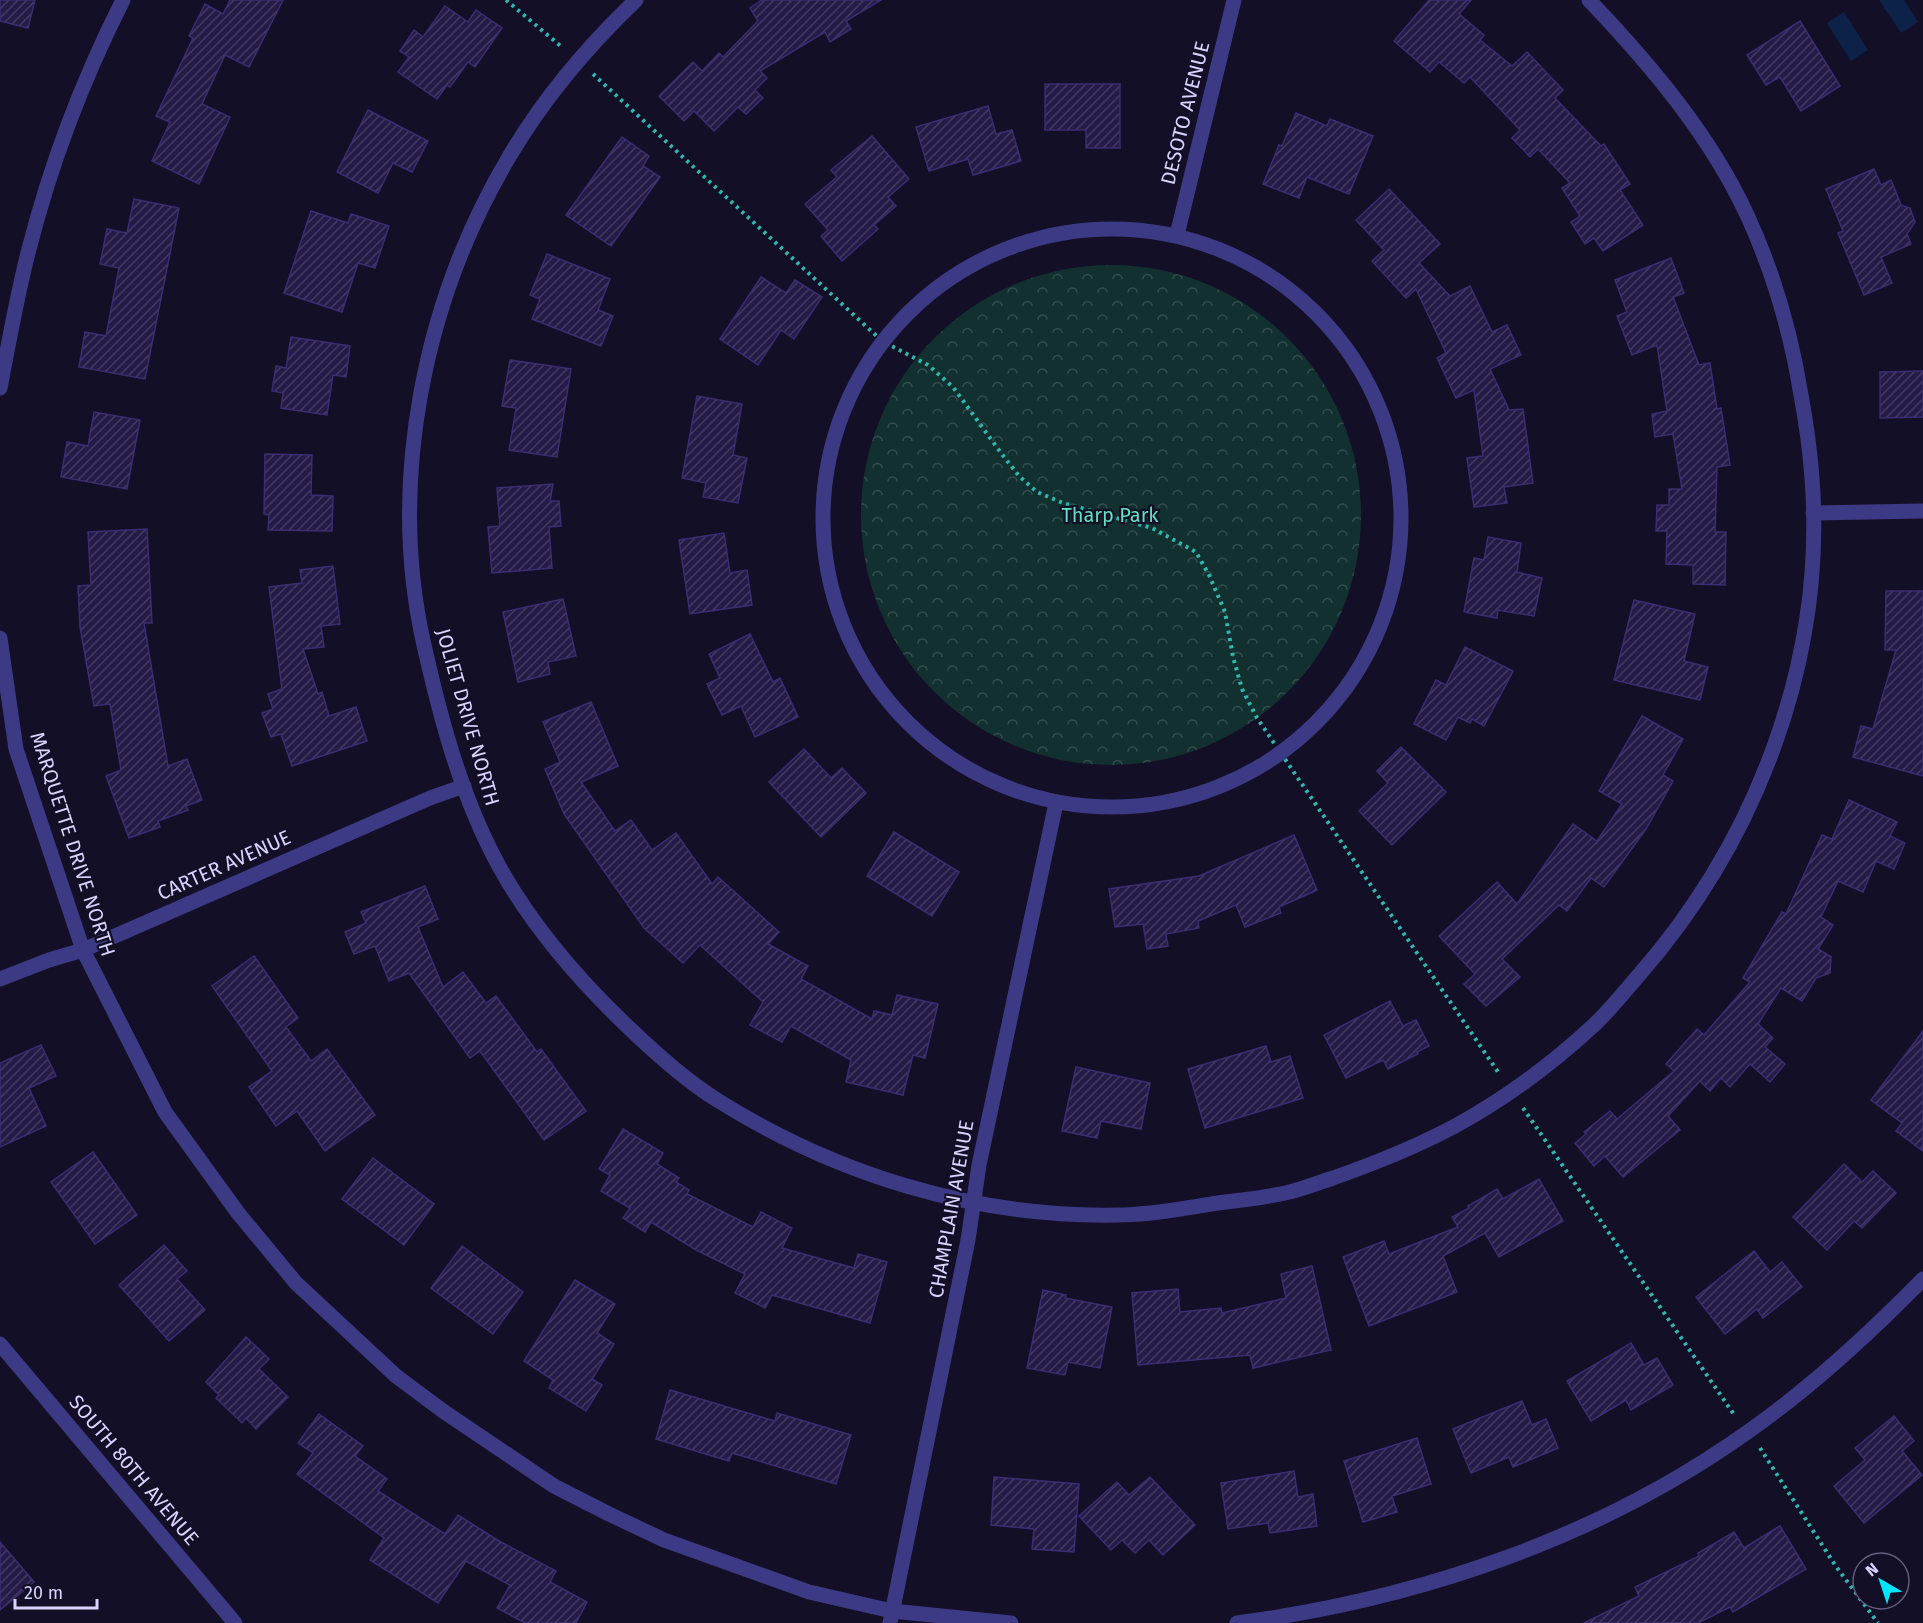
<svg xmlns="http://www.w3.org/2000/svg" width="1923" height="1623" viewBox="0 0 1923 1623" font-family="'Fira Sans',sans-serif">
<defs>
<pattern id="park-crowns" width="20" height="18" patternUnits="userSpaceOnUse" patternTransform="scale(1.5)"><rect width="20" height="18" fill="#12302f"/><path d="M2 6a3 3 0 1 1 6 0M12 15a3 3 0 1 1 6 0" fill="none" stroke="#344d4e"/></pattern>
<pattern id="building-hatch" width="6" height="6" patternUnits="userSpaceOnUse" patternTransform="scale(1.5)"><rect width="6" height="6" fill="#241b47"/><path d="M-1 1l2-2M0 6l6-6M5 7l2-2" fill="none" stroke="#433b63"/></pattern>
</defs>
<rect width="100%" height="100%" fill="#130f26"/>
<circle fill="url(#park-crowns)" cx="1111" cy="515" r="250"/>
<g fill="#0c2248">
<path d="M1879,0H1904L1918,22L1901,33Z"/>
<path d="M1844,12L1868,50L1851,61L1827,23Z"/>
</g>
<g fill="url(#building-hatch)" stroke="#3b2d73" stroke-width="1.5">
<path d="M0,0H35L28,28L0,21Z"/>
<path d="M230,0H283L249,67L225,55L202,104L230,117L199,184L152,161L170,122L156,116L193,38L189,36L205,4L223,14Z"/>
<path d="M762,0H881L846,21L851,29L830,42L825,32L760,71L767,78L755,90L763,98L746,114L738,107L714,131L694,111L684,121L659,96L693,62L702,71L719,53L723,57L758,21L750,8Z"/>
<path d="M1429,0H1471L1459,14L1484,35L1480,40L1512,66L1527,52L1563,90L1555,98L1601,146L1604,144L1630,184L1620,190L1643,225L1603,251L1594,238L1585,244L1571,222L1580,216L1562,188L1570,183L1538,149L1530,157L1512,138L1520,130L1470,77L1464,83L1439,62L1430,72L1394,41Z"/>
<path d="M445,6L468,22L476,10L502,28L475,67L468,62L450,87L447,85L437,99L398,72L409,57L400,51L414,30L423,37Z"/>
<path d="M1800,21L1840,86L1801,111L1780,77L1766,85L1747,55Z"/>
<path d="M1045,84H1120V148H1086V130H1045Z"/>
<path d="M988,106L996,134L1012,130L1021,161L973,175L968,159L929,171L916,127Z"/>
<path d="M368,110L428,141L412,172L393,163L378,193L337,172Z"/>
<path d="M1296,113L1327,126L1330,119L1373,136L1349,194L1307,177L1299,198L1263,184L1279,145L1282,146Z"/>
<path d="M872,136L909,179L888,197L896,206L874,225L878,229L842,261L821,236L828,230L805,204L837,177L831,170Z"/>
<path d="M622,137L649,156L643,166L660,177L611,246L566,215Z"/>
<path d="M1874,169L1881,185L1891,180L1901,205L1910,208L1915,222L1907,234L1911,244L1881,257L1892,283L1864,295L1838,233L1843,231L1826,189Z"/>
<path d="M1389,189L1440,244L1419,263L1450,296L1470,286L1492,332L1507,325L1521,355L1490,369L1509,410L1523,409L1533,483L1504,487L1507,503L1474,507L1467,458L1483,456L1474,390L1456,398L1437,358L1446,353L1416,289L1406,298L1372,261L1384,250L1356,220Z"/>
<path d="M134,199L179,208L145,379L79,367L85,332L106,336L119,268L100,264L107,229L127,233Z"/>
<path d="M311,211L348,223L351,214L389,226L375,268L358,263L342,312L284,293Z"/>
<path d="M547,254L610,279L598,310L613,316L601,346L532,319L540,299L530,295Z"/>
<path d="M1671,258L1684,293L1673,297L1699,365L1710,363L1717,409L1721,408L1730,465L1717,467L1715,532H1726L1725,585L1693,584V565L1666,564L1667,531H1656L1657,505H1669V489H1682L1673,434L1655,437L1652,414L1667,411L1657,345L1632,355L1617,316L1627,312L1615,280Z"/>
<path d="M761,277L786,293L795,280L822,297L794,339L781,330L758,365L720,339Z"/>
<path d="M291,337L350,346L346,377L333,375L327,415L281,408L283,393L272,391L276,366L286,368Z"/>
<path d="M510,360L571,369L557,457L509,450L516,408L502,406Z"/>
<path d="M1923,371V417L1880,418V372Z"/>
<path d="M697,396L742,404L733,455L747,458L738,503L703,497L706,483L682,478Z"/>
<path d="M94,412L140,420L127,489L61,477L67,442L88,446Z"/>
<path d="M265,454L312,455L311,495L333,496L332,531L268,530L269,515L264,514Z"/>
<path d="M553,484L550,501H559L561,526L549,527L552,568L492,573L488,527L500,526L497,488Z"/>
<path d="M147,529L152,623H144L168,766L187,759L202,800L186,806L188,810L158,821L160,827L129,838L106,776L121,770L110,704L94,706L80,627L78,586L91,585L88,532Z"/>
<path d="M724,533L730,573L747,570L752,605L690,614L679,540Z"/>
<path d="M1488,537L1521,543L1517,572L1542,578L1534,616L1498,610L1497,618L1464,612L1474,558L1484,560Z"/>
<path d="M333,566L340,624L321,626L324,647L303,649L318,694L322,692L329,716L356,707L367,741L292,766L281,734L271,737L262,713L273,709L268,694L282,689L269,587L302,583L300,570Z"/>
<path d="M1886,591H1923V776L1853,757L1861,726L1873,729L1896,650H1885Z"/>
<path d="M563,599L576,656L548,662L550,674L518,682L503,612Z"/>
<path d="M1634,600L1695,614L1684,661L1708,667L1700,700L1614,680Z"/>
<path d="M750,634L773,682L780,678L798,717L755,737L741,706L722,715L707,684L720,678L709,654Z"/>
<path d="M1465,647L1513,671L1484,726L1472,719L1470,723L1458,717L1446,740L1414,724L1436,680L1446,685Z"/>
<path d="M591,702L618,766L581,782L615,831L631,820L652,850L676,833L712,884L718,877L779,932L768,944L808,966L801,979L872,1019L874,1011L892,1015L897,995L938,1004L925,1058L913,1055L903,1095L846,1082L851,1060L791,1026L782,1042L750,1025L763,1002L700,945L683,963L644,928L564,814L545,769L560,762L543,722Z"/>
<path d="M1642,716L1683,739L1663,775L1673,781L1646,829L1604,887L1591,878L1567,911L1559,905L1502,959L1520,977L1486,1006L1464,984L1475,974L1439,936L1497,882L1517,904L1573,824L1597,841L1622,804L1599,791Z"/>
<path d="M1401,747L1446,792L1392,845L1359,811L1388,783L1377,771Z"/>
<path d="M804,749L831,778L842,768L866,793L821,837L769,782Z"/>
<path d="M1849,800L1897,822L1890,836L1905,843L1894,869L1876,861L1863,892L1838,881L1821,917L1833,925L1818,949L1831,957L1830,973L1816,978L1802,1001L1781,988L1758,1024L1773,1038L1765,1047L1785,1064L1770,1082L1750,1064L1730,1087L1721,1078L1710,1091L1700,1081L1668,1116L1680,1130L1623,1177L1605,1156L1594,1166L1575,1143L1586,1134L1584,1132L1610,1111L1617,1119L1674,1071L1666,1064L1697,1029L1704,1035L1750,982L1743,978L1782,912L1786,914L1822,835L1832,839Z"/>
<path d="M894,832L959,872L932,916L867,876Z"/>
<path d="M1294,835L1317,890L1279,907L1281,913L1245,927L1236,905L1198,921L1199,928L1166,934L1168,946L1147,949L1143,924L1115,927L1109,889L1199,876Z"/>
<path d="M425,886L438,919L418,927L443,987L463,972L486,1003L496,996L537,1052L541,1049L586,1111L544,1140L480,1051L470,1058L409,973L389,981L375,946L354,954L345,932L366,923L361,912Z"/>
<path d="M254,956L298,1018L286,1027L311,1061L327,1049L375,1115L325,1151L297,1111L276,1126L249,1087L272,1071L212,986Z"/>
<path d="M1390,1001L1403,1026L1416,1020L1429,1046L1417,1052L1418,1054L1388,1069L1383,1060L1346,1078L1324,1035Z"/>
<path d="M1923,1031V1151L1896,1131L1902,1123L1871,1100Z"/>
<path d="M41,1045L56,1076L29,1088L46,1126L0,1147V1063Z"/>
<path d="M1266,1046L1271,1062L1290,1056L1303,1098L1205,1128L1188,1069Z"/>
<path d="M1076,1067L1150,1083L1141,1129L1101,1121L1097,1138L1062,1131Z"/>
<path d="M623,1129L663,1153L657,1164L679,1178L676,1182L689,1190L687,1194L753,1227L761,1212L792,1228L782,1248L854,1268L858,1254L887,1262L870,1323L772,1295L765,1308L735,1293L745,1274L696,1250L651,1222L645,1232L623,1218L630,1208L601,1191L610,1175L599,1169Z"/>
<path d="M93,1152L137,1215L95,1244L51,1182Z"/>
<path d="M373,1158L434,1204L404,1245L342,1199Z"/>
<path d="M1844,1164L1862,1182L1873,1171L1896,1193L1862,1228L1854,1221L1827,1250L1793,1217Z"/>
<path d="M1539,1179L1563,1221L1499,1257L1485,1233L1443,1256L1457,1292L1369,1326L1343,1257L1384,1241L1389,1254L1458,1227L1452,1217L1469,1208L1468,1206L1497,1189L1503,1199Z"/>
<path d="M164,1245L187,1271L177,1279L205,1310L169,1341L119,1285Z"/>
<path d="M462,1246L523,1292L493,1334L431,1288Z"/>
<path d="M1754,1251L1770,1272L1782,1262L1802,1287L1763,1318L1757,1309L1725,1334L1696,1297Z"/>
<path d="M1312,1266L1331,1350L1253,1368L1250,1355L1138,1365L1132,1293L1178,1289L1180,1312L1221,1308L1222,1313L1286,1298L1281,1274Z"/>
<path d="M575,1280L615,1304L597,1333L614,1344L592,1379L602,1385L586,1411L549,1388L553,1380L524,1361Z"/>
<path d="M1043,1290L1066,1295L1065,1298L1112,1307L1100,1368L1068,1362L1065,1375L1027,1368Z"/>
<path d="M246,1337L269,1359L259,1369L288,1397L256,1429L246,1418L242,1423L216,1398L219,1395L206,1382Z"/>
<path d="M1631,1343L1644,1365L1657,1358L1673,1385L1631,1410L1626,1400L1591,1421L1567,1381Z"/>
<path d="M670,1390L775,1421L777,1413L851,1435L836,1484L732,1453L729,1461L656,1439Z"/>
<path d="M1522,1401L1532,1425L1546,1419L1558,1448L1513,1467L1509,1457L1471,1473L1453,1429Z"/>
<path d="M319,1414L363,1446L355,1456L387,1479L378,1491L445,1534L458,1515L499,1541L556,1571L550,1582L587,1602L576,1623H525L497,1608L510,1585L466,1561L438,1603L370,1560L384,1538L297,1474L313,1453L298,1443Z"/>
<path d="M1894,1416L1914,1441L1902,1451L1922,1475L1864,1523L1834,1486L1865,1460L1855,1448Z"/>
<path d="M1417,1438L1431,1484L1392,1496L1397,1512L1363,1522L1344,1461Z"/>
<path d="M1294,1471L1298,1497L1313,1494L1317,1526L1270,1533L1268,1523L1228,1529L1221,1483Z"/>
<path d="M994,1477L1079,1484L1074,1552L1032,1549L1034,1529L991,1525Z"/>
<path d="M1150,1477L1195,1525L1163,1555L1149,1540L1135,1553L1122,1540L1111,1550L1079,1516L1117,1482L1129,1495Z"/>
<path d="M1780,1526L1806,1569L1733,1612L1730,1607L1698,1623H1584L1639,1596L1635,1587L1699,1556L1698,1553L1734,1532L1744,1548Z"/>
<path d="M0,1542L34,1582L0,1610Z"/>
</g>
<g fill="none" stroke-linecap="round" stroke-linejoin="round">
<g stroke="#2fb8b0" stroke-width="4" stroke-dasharray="3 4.5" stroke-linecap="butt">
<path d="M506,0L563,48"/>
<path d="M593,74L882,341L928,365L953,387L1001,453L1019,476L1037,492L1063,503L1152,528L1196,552L1209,575L1225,612L1233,657L1242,689L1257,718L1500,1075"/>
<path d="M1523,1108L1735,1416"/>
<path d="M1760,1448L1835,1565L1878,1623"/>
</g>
<g stroke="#3d3a85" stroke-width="15">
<path d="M636,0C588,46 543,99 509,157C424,300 387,482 424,645C441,721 462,799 500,868C533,927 578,979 626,1025C654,1052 685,1080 717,1100C837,1175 976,1218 1118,1215C1151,1215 1185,1208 1218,1203C1240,1200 1263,1198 1285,1193C1301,1190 1317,1183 1333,1178C1376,1163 1418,1146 1457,1125C1506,1098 1553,1063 1594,1025C1610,1010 1624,992 1639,975C1757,840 1826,659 1812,478C1810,450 1806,422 1801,395C1791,333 1774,274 1748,217C1711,136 1650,64 1589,0"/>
<circle cx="1112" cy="518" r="289"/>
<path d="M1177,235L1234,0"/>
<path d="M0,388C9,342 17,295 29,249C51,163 83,79 123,0"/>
<path d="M1813,513L1923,511"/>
<path d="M0,638L16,749L83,950L165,1112L238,1213L296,1283L396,1376L443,1411L554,1486L609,1514L664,1540L809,1592L892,1611L1011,1623"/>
<path d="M0,979L49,960L83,950L430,798L464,786"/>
<path d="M890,1623L968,1240L979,1165L1056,803"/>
<path d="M1237,1623C1419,1599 1599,1538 1749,1431C1813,1386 1869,1334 1923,1279"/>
</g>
<path stroke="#3d3a85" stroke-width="15" d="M0,1344L235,1623"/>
</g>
<g text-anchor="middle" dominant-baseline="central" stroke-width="4.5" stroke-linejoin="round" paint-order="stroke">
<g font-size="20" fill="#d9d4ff" stroke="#130f26">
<text transform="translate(1185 113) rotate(-76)">DESOTO AVENUE</text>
<text transform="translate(468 717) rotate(74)">JOLIET DRIVE NORTH</text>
<text transform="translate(73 844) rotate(72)">MARQUETTE DRIVE NORTH</text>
<text transform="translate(224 865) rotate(-24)">CARTER AVENUE</text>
<text transform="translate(951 1209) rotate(-80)">CHAMPLAIN AVENUE</text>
<text transform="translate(134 1470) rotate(50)">SOUTH 80TH AVENUE</text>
</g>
<g font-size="20" fill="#5fe0c0" stroke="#130f26">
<text x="1110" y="515">Tharp Park</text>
</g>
</g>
<g transform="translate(1881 1581) rotate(321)"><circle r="28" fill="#130f26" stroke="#625e7d" stroke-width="1.5"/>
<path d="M0-4.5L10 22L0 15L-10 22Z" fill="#00e5ff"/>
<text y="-9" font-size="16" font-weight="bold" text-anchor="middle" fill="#d9d4ff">N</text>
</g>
<path d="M15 1599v9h82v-9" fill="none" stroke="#d9d4ff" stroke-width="3"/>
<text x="24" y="1599" font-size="18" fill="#d9d4ff" stroke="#130f26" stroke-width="4.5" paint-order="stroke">20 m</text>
</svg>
